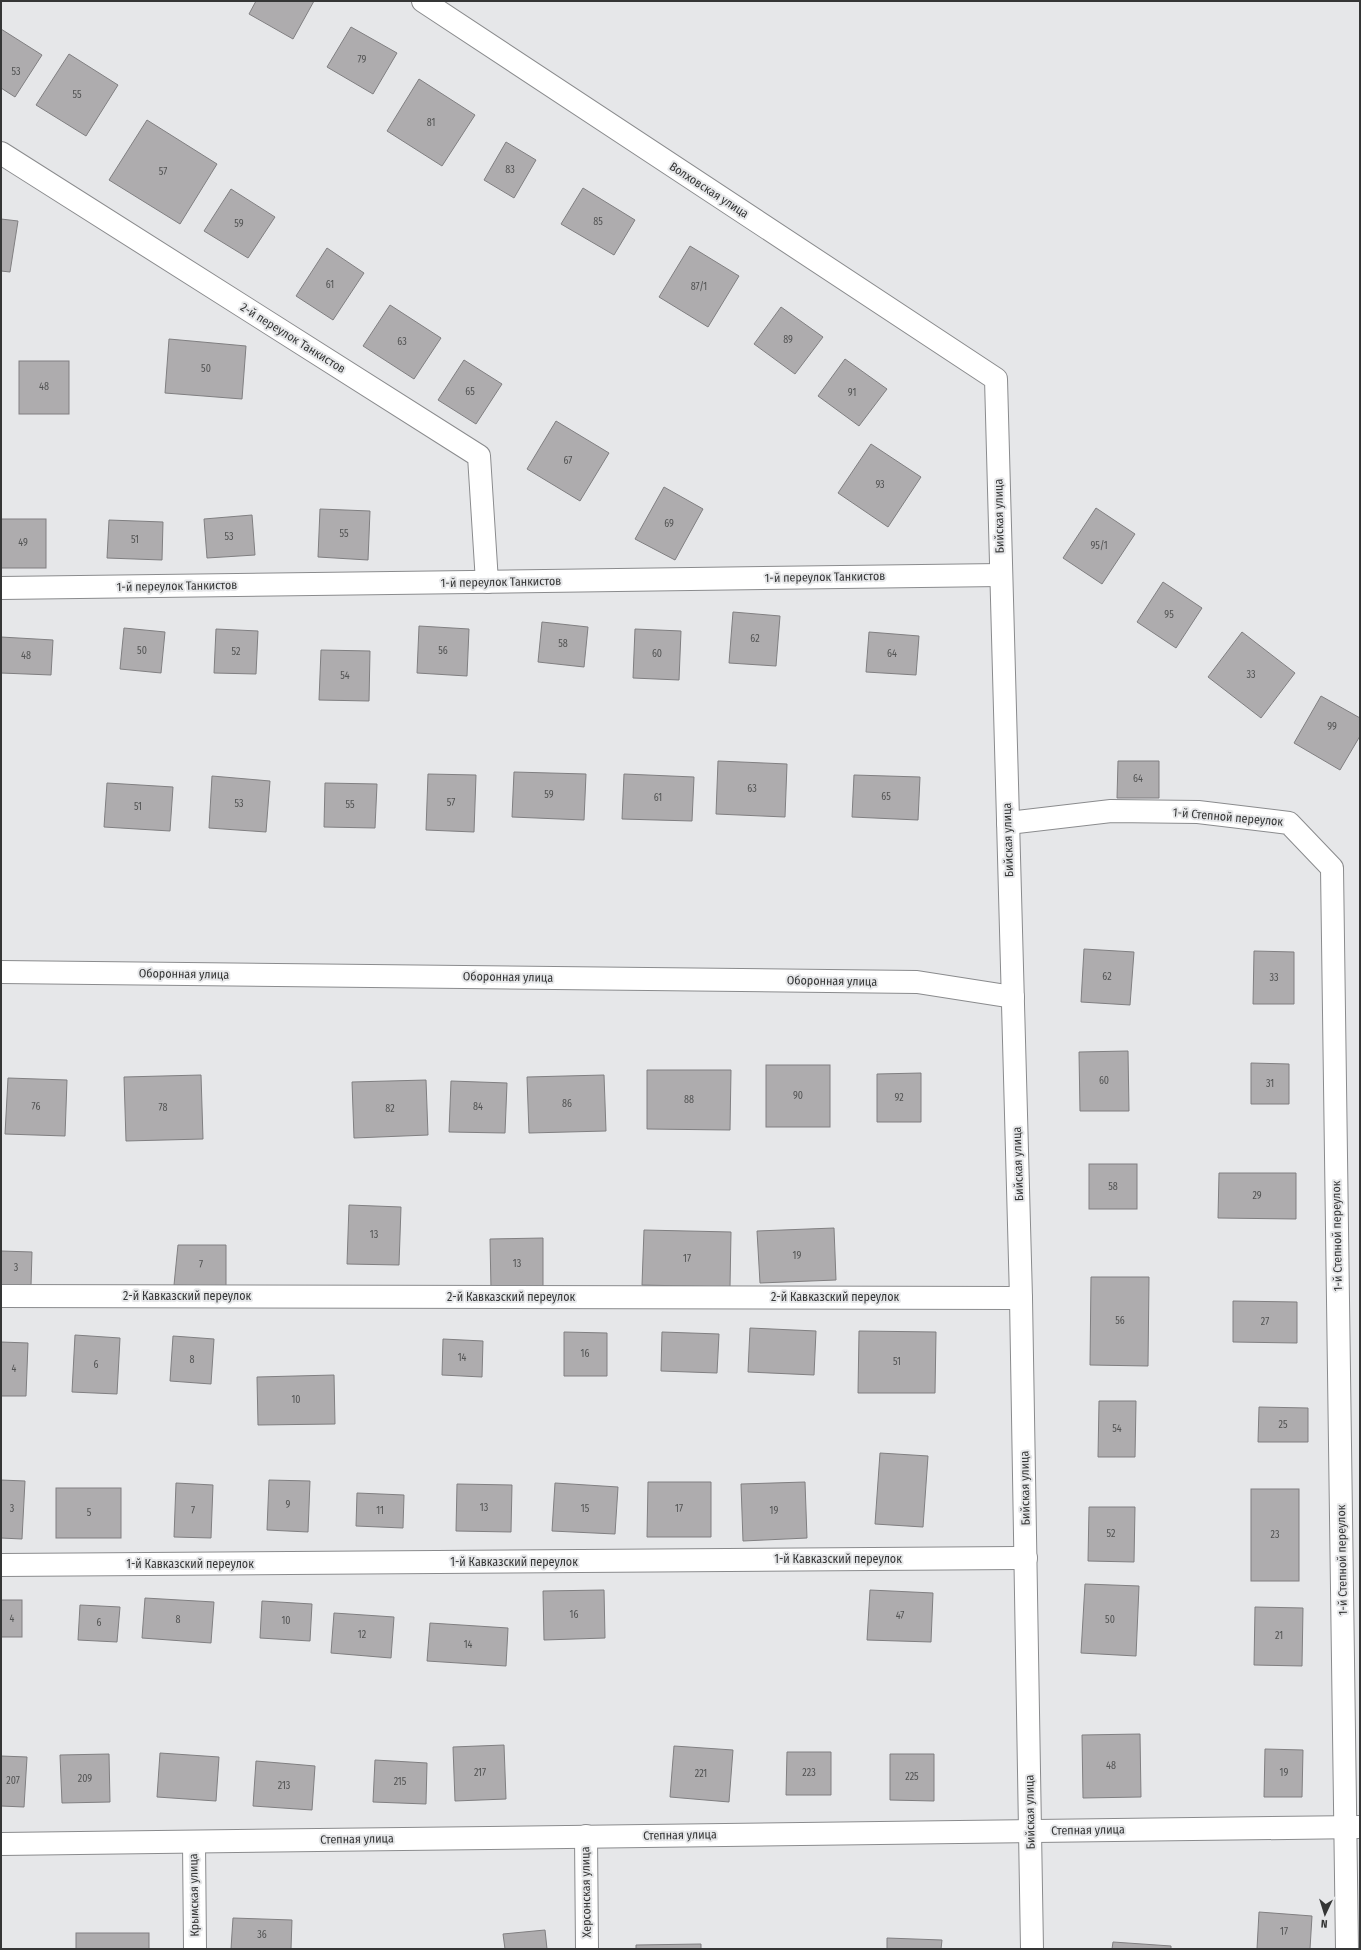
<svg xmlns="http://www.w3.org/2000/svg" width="1361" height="1950" viewBox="0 0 1361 1950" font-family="'Fira Sans Condensed',sans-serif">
<rect width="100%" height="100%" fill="#e6e7e9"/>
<g fill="#aeacae" stroke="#807f81">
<path d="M256,1H314L293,39L249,14Z"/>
<path d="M351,27L397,53L373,94L327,67Z"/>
<path d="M1,29L42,55L15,97L1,88Z"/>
<path d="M69,54L118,85L86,136L36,105Z"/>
<path d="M419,79L475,115L442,166L387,131Z"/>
<path d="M147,120L217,164L180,224L109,180Z"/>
<path d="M506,142L536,160L514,198L484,180Z"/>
<path d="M583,188L635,220L614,255L561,224Z"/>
<path d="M231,189L275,217L248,258L204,231Z"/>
<path d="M1,219L18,221L10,272L1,271Z"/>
<path d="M690,246L739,276L708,327L659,297Z"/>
<path d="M327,248L364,273L333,320L296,296Z"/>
<path d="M390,305L441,338L414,379L363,346Z"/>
<path d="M781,307L823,337L795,374L754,344Z"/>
<path d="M169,339L246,346L242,399L165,393Z"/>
<path d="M845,359L887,389L859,426L818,396Z"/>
<path d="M464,360L502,384L476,424L438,400Z"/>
<rect x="19" y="361" width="50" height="53"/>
<path d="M556,421L609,453L580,501L527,469Z"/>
<path d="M871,444L921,477L888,527L838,493Z"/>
<path d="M664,487L703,509L675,560L635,539Z"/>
<path d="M1096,508L1135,534L1102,584L1063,558Z"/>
<path d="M320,509L370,511L368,560L318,557Z"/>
<path d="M252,515L255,555L207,558L204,519Z"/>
<rect x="1" y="519" width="45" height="49"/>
<path d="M109,520L163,522L162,560L107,558Z"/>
<path d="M1163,582L1202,608L1176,648L1137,622Z"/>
<path d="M733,612L780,616L776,666L729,663Z"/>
<path d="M542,622L588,627L584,667L538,662Z"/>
<path d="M419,626L469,629L467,676L417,673Z"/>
<path d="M124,628L165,632L161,673L120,669Z"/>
<path d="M216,629L258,631L256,674L214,673Z"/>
<path d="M635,629L681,631L679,680L633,678Z"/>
<path d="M869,632L919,636L916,675L866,672Z"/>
<path d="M1242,632L1295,673L1261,718L1208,677Z"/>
<path d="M1,637L53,640L51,675L1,673Z"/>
<path d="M321,650L370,651L369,701L319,700Z"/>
<path d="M1321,696L1360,718V736L1340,770L1294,743Z"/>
<path d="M718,761L787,764L785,817L716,814Z"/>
<path d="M1118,761H1159V798H1117Z"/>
<path d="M514,772L586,774L584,820L512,817Z"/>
<path d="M428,774L476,775L474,832L426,830Z"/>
<path d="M624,774L694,777L692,821L622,819Z"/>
<path d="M854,775L920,777L918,820L852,817Z"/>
<path d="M212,776L270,781L266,832L209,828Z"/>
<path d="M107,783L173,787L170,831L104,827Z"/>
<path d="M325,783L377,784L375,828L324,827Z"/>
<path d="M1084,949L1134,952L1130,1005L1081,1002Z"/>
<path d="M1254,951L1294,952V1004H1253Z"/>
<path d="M1128,1051L1129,1111H1080L1079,1052Z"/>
<path d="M1251,1063L1289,1064V1104H1251Z"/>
<rect x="766" y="1065" width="64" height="62"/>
<path d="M647,1070H731L730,1130L647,1129Z"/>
<path d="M921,1073V1122H877V1074Z"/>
<path d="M201,1075L203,1139L126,1141L124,1077Z"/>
<path d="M604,1075L606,1131L529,1133L527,1077Z"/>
<path d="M8,1078L67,1080L65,1136L5,1134Z"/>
<path d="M426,1080L428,1135L354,1138L352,1082Z"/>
<path d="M451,1081L507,1083L505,1133L449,1132Z"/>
<rect x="1089" y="1164" width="48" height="45"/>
<path d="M1219,1173H1296V1219L1218,1218Z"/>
<path d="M349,1205L401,1207L399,1265L347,1264Z"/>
<path d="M834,1228L836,1280L760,1283L757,1231Z"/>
<path d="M644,1230L731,1232L730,1287L642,1285Z"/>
<path d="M543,1238V1289H491L490,1239Z"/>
<path d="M178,1245H226V1286L174,1285Z"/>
<path d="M1,1251L32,1252L31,1286L1,1285Z"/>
<path d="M1091,1277H1149L1148,1366L1090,1365Z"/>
<path d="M1233,1301L1297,1302V1343L1233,1342Z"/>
<path d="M750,1328L816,1331L814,1375L748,1372Z"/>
<path d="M859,1331L936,1332L935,1393H858Z"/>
<path d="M564,1332L607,1333V1376H564Z"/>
<path d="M662,1332L719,1334L717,1373L661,1371Z"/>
<path d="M75,1335L120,1338L117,1394L72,1392Z"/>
<path d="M173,1336L214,1339L211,1384L170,1381Z"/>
<path d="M443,1339L483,1341L482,1377L442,1375Z"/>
<path d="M1,1342L28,1343L26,1396H1Z"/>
<path d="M334,1375L335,1424L258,1425L257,1377Z"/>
<path d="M1099,1401H1136L1135,1457H1098Z"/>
<path d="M1259,1407L1308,1408V1442H1258Z"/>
<path d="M880,1453L928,1456L923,1527L875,1524Z"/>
<path d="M1,1480L25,1481L22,1539L1,1538Z"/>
<path d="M269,1480L310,1481L308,1532L267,1530Z"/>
<path d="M648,1482H711V1537H647Z"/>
<path d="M805,1482L807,1538L743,1541L741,1484Z"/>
<path d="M176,1483L213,1485L211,1538L174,1537Z"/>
<path d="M555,1483L618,1487L615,1534L552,1531Z"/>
<path d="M457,1484L512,1485L511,1532L456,1531Z"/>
<rect x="56" y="1488" width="65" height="50"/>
<rect x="1251" y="1489" width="48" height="92"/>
<path d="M357,1493L404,1495L403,1528L356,1526Z"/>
<path d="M1089,1507H1135L1134,1562L1088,1561Z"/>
<path d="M1085,1584L1139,1586L1136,1656L1081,1653Z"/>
<path d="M604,1590L605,1638L544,1640L543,1591Z"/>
<path d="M870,1590L933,1593L931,1642L867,1640Z"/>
<path d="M145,1598L214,1602L211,1643L142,1638Z"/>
<rect x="1" y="1600" width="21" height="37"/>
<path d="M262,1601L312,1604L310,1641L260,1638Z"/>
<path d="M80,1605L120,1607L117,1642L78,1640Z"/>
<path d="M1255,1607L1303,1608L1302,1666L1254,1665Z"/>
<path d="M334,1613L394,1617L391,1658L331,1653Z"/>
<path d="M430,1623L508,1628L506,1666L427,1661Z"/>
<path d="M1140,1734L1141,1797L1083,1798L1082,1735Z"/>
<path d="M504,1745L506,1799L455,1801L453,1747Z"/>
<path d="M674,1746L733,1750L729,1802L670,1797Z"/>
<path d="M1265,1749L1303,1750L1302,1797H1264Z"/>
<path d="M787,1752H831V1795H786Z"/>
<path d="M160,1753L219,1757L216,1801L157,1797Z"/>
<path d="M109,1754L110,1802L62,1803L60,1755Z"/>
<path d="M890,1754H934V1801L890,1800Z"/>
<path d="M1,1756L27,1757L24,1807L1,1806Z"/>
<path d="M375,1760L427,1763L426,1804L373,1802Z"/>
<path d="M256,1761L315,1766L312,1810L253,1806Z"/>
<path d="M1259,1912L1312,1916L1310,1949H1257Z"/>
<path d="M233,1918L292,1920L291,1949H231Z"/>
<path d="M545,1930L547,1949H505L503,1934Z"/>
<rect x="76" y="1933" width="73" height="16"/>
<path d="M887,1938L942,1940L941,1949H887Z"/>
<path d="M1113,1942L1171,1946V1949H1112Z"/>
<path d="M701,1944V1949H636V1945Z"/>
</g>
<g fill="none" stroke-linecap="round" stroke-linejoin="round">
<g stroke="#8a8b8d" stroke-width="24">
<g id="minor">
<path d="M423,1L996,379L1021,1298L1032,1949"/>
<path d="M1,153L479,456L487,582"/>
<path d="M1,588L1001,575"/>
<path d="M1008,823L1111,811L1198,812L1289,823L1332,868L1347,1949"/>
<path d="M1,972L917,982L1013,997"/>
<path d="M1,1296L1021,1298"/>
<path d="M1,1565L1026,1558"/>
<path d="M586,1836L587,1949"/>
<path d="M194,1842L195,1949"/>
<path d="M1,1844L1360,1827"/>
</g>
</g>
<use href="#minor" stroke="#fff" stroke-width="22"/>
</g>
<g text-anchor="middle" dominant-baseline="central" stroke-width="4" stroke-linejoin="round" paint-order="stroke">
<g font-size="10" fill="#535454">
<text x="362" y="60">79</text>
<text x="16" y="72">53</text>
<text x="77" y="95">55</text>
<text x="431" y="123">81</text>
<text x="510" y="170">83</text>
<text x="163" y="172">57</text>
<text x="598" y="222">85</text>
<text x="239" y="224">59</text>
<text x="330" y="285">61</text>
<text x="699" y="287">87/1</text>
<text x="788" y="340">89</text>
<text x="402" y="342">63</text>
<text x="206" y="369">50</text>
<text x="44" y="387">48</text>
<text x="470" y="392">65</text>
<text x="852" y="393">91</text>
<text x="568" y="461">67</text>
<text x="880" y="485">93</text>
<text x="669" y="524">69</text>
<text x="344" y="534">55</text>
<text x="229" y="537">53</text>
<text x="135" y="540">51</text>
<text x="23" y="543">49</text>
<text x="1099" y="546">95/1</text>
<text x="1169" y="615">95</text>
<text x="755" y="639">62</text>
<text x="563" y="644">58</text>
<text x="142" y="651">50</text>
<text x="443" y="651">56</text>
<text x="236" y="652">52</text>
<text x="657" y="654">60</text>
<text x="892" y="654">64</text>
<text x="26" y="656">48</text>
<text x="1251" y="675">33</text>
<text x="345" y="676">54</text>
<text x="1332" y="727">99</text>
<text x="1138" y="779">64</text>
<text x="752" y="789">63</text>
<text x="549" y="795">59</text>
<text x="886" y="797">65</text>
<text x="658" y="798">61</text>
<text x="451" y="803">57</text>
<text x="239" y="804">53</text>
<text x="350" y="805">55</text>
<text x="138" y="807">51</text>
<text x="1107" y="977">62</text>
<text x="1274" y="978">33</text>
<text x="1104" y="1081">60</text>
<text x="1270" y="1084">31</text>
<text x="798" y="1096">90</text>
<text x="899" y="1098">92</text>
<text x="689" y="1100">88</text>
<text x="567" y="1104">86</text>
<text x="36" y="1107">76</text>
<text x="478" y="1107">84</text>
<text x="163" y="1108">78</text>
<text x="390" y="1109">82</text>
<text x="1113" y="1187">58</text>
<text x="1257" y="1196">29</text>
<text x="374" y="1235">13</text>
<text x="797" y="1256">19</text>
<text x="687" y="1259">17</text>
<text x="517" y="1264">13</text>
<text x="201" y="1265">7</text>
<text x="16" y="1268">3</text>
<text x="1120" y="1321">56</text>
<text x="1265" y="1322">27</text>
<text x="585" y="1354">16</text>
<text x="462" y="1358">14</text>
<text x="192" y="1360">8</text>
<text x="897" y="1362">51</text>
<text x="96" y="1365">6</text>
<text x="14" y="1369">4</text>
<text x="296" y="1400">10</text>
<text x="1283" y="1425">25</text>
<text x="1117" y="1429">54</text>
<text x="288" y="1505">9</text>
<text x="484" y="1508">13</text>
<text x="12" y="1509">3</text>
<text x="585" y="1509">15</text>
<text x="679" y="1509">17</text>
<text x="193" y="1511">7</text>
<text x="380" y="1511">11</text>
<text x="774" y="1511">19</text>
<text x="89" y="1513">5</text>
<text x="1111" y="1534">52</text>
<text x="1275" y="1535">23</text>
<text x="574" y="1615">16</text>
<text x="900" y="1616">47</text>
<text x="12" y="1619">4</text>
<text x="178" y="1620">8</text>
<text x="1110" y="1620">50</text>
<text x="286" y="1621">10</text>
<text x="99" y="1623">6</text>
<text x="362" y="1635">12</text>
<text x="1279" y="1636">21</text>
<text x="468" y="1645">14</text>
<text x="1111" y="1766">48</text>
<text x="480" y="1773">217</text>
<text x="809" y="1773">223</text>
<text x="1284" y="1773">19</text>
<text x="701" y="1774">221</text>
<text x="912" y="1777">225</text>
<text x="85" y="1779">209</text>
<text x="13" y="1781">207</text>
<text x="400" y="1782">215</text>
<text x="284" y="1786">213</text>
<text x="1284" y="1932">17</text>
<text x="262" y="1935">36</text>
</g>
<g font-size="12" fill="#353636" stroke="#e6e7e9">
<text transform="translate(709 190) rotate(33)">Волховская улица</text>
<text transform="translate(293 338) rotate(32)">2-й переулок Танкистов</text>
<text transform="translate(999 516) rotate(-91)">Бийская улица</text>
<text transform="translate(825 577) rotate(-1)">1-й переулок Танкистов</text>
<text transform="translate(501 582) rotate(-1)">1-й переулок Танкистов</text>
<text transform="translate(177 586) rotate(-1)">1-й переулок Танкистов</text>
<text transform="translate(1228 817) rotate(5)">1-й Степной переулок</text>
<text transform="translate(1008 840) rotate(-92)">Бийская улица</text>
<text transform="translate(184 974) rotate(1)">Оборонная улица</text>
<text transform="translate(508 977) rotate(1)">Оборонная улица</text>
<text transform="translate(832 981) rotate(1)">Оборонная улица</text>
<text transform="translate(1018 1164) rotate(-92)">Бийская улица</text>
<text transform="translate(1337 1236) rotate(-91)">1-й Степной переулок</text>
<text x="187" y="1296">2-й Кавказский переулок</text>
<text x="511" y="1297">2-й Кавказский переулок</text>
<text x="835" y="1297">2-й Кавказский переулок</text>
<text transform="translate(1025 1488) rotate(-91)">Бийская улица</text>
<text x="838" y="1559">1-й Кавказский переулок</text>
<text transform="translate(1342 1560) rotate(-91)">1-й Степной переулок</text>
<text x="514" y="1562">1-й Кавказский переулок</text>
<text x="190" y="1564">1-й Кавказский переулок</text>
<text transform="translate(1030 1812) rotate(-91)">Бийская улица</text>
<text transform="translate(1088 1830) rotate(-1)">Степная улица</text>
<text transform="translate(680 1835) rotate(-1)">Степная улица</text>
<text transform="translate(357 1839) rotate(-1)">Степная улица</text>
<text transform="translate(586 1892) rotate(-91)">Херсонская улица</text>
<text transform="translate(194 1895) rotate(-91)">Крымская улица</text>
</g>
</g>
<rect width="1361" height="1950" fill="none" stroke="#353636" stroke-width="4"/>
<g transform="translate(1325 1914) rotate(184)" stroke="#e6e7e9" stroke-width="3" paint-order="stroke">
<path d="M0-3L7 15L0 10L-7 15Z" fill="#353636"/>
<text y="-6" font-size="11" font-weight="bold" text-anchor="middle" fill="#353636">N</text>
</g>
</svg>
